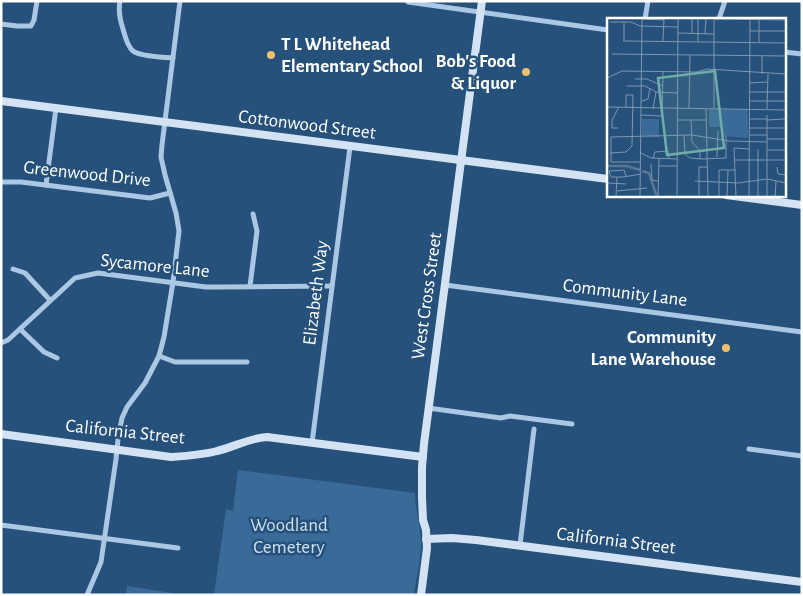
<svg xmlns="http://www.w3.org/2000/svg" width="803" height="596" viewBox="0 0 803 596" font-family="'Alegreya Sans',sans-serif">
<rect width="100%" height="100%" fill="#26517b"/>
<g fill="#3a6b98">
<path d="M238,470L415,493C415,509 420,524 421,540C422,556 416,578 414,595H214L226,509L233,511Z"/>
<path d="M127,586L160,591L181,595H126Z"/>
</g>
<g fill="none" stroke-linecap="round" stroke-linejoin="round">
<g stroke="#aac8e4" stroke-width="5">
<path d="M120,1C118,11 120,20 123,29C125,36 127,46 133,51C141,57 163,57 173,58"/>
<path d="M409,1L408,2L608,30"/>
<path d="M645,19L648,1"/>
<path d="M719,19L725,1"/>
<path d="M1,24L17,26H31L34,20L37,1"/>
<path d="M784,52L802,54"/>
<path d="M1,182H21L150,198L170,193"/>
<path d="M46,185L56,108"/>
<path d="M13,269L25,273L50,300"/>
<path d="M445,285L802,332"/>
<path d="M250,286L257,231L253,214"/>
<path d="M20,329L44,352L57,358"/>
<path d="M1,343L8,340L75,278L98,273L206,287H221L332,286"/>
<path d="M159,356L175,362H247"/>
<path d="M428,408L501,418L510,416L572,424"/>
<path d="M312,443L350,147"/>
<path d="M749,449L802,456"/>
<path d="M1,525L178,548"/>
<path d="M520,545L534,429"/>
<path d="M87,595L101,562L116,459L118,439L122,418L127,407L145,383L159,356L164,337L173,282L179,231L176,213L165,175L161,157L162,145L180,1"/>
</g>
<g stroke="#d3e3f4" stroke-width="8">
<path d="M1,101L608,179"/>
<path d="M726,195L802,205"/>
<path d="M1,434L171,457C186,456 202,455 217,451C234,447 249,438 267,437L423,457"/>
<path d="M426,539L452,538L476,540L802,582"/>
<path d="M421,595L427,548L426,530L423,520L422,498V467L424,444L482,1"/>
</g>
</g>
<g fill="#edc06f" stroke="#26517b" stroke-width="2">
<circle cx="271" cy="55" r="5"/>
<circle cx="526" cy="72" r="5"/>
<circle cx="726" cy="348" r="5"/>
</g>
<g text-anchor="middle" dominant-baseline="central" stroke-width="5" stroke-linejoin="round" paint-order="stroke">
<g font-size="19" font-weight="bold" fill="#fff" stroke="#26517b" text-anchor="end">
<text x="281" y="44" text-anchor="start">T L Whitehead<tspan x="281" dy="22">Elementary School</tspan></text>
<text x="516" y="61">Bob's Food<tspan x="516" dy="22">&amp; Liquor</tspan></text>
<text x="716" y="337">Community<tspan x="716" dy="22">Lane Warehouse</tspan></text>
</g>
<g font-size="19" fill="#fff" stroke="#26517b">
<text transform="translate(307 125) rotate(7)">Cottonwood Street</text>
<text transform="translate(87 174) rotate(6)">Greenwood Drive</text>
<text transform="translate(155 266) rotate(6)">Sycamore Lane</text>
<text transform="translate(316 293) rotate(-83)">Elizabeth Way</text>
<text transform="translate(625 293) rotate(7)">Community Lane</text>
<text transform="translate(427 296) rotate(-82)">West Cross Street</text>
<text transform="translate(125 432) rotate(6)">California Street</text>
<text transform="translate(616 541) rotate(7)">California Street</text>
</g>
<g font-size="19" fill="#cce1f3" stroke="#26517b">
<text x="289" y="525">Woodland<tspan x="289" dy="22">Cemetery</tspan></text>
</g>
</g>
<g transform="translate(607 18)">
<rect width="179" height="179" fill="#26517b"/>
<path d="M102,91L141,92V120L115,118V109H102ZM35,101H52V119L35,118Z" fill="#3a6b98"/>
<path fill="none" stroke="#597896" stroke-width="2.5" d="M0,148H20L33,152M35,153L42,155L50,179"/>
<path fill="none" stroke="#7d97b0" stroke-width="1" d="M35,1L57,2M107,1L179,2M3,4H24L33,8L71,9M17,5V23M143,13H179M71,15L107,16M85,16V0M98,16L99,0M16,23L179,25M56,23L57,0M91,24V0M152,24V2M5,36L179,38M155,56V38M179,56V152M0,60L15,53L90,54L100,51L179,56M28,61H40L56,68M142,65L160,64M20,68H38L49,74L70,75M142,74H178M35,83L41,81L43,70M142,83H178M0,89L179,92M82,90L83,37M107,90V0M46,91L49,74M99,91L101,179M160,91L161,56M34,97L55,98L56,54M160,97V179M142,101H160M70,102H99M84,102L85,124L93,133V141M160,102L178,101M11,110H5V102L12,89M142,110H178M142,117H160M77,118L78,136L83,140L95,141L119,140V118M160,121H179M160,132H179M3,135L19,134L25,128L26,77H19V89M34,135L44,140L70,141M110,139L111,113M46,140L48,134L61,133L62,141M127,142H178M34,144H4V119L85,117L122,123L160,124M44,146L45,162L51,163M52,148H70M170,149L171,156L179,157M112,152H129M19,158L17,152L2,153L4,159H16L34,156M88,163L131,165L160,161L179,165M1,165L19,166M10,173L40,170M9,179L10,159M33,179L35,0M51,179L52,141M70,179L71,0M92,179V149H101M112,179V152M120,179L121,152M129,179L127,130L142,131M142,179L143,0M151,179V131M168,179L169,163"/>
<path fill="#6fada8" fill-opacity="0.15" stroke="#6fada8" stroke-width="2.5" d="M108,53L117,130L60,137L51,60Z"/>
<rect width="179" height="179" fill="none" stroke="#fff" stroke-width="2.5"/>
</g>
<rect width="803" height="596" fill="none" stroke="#ffffff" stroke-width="5"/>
</svg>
